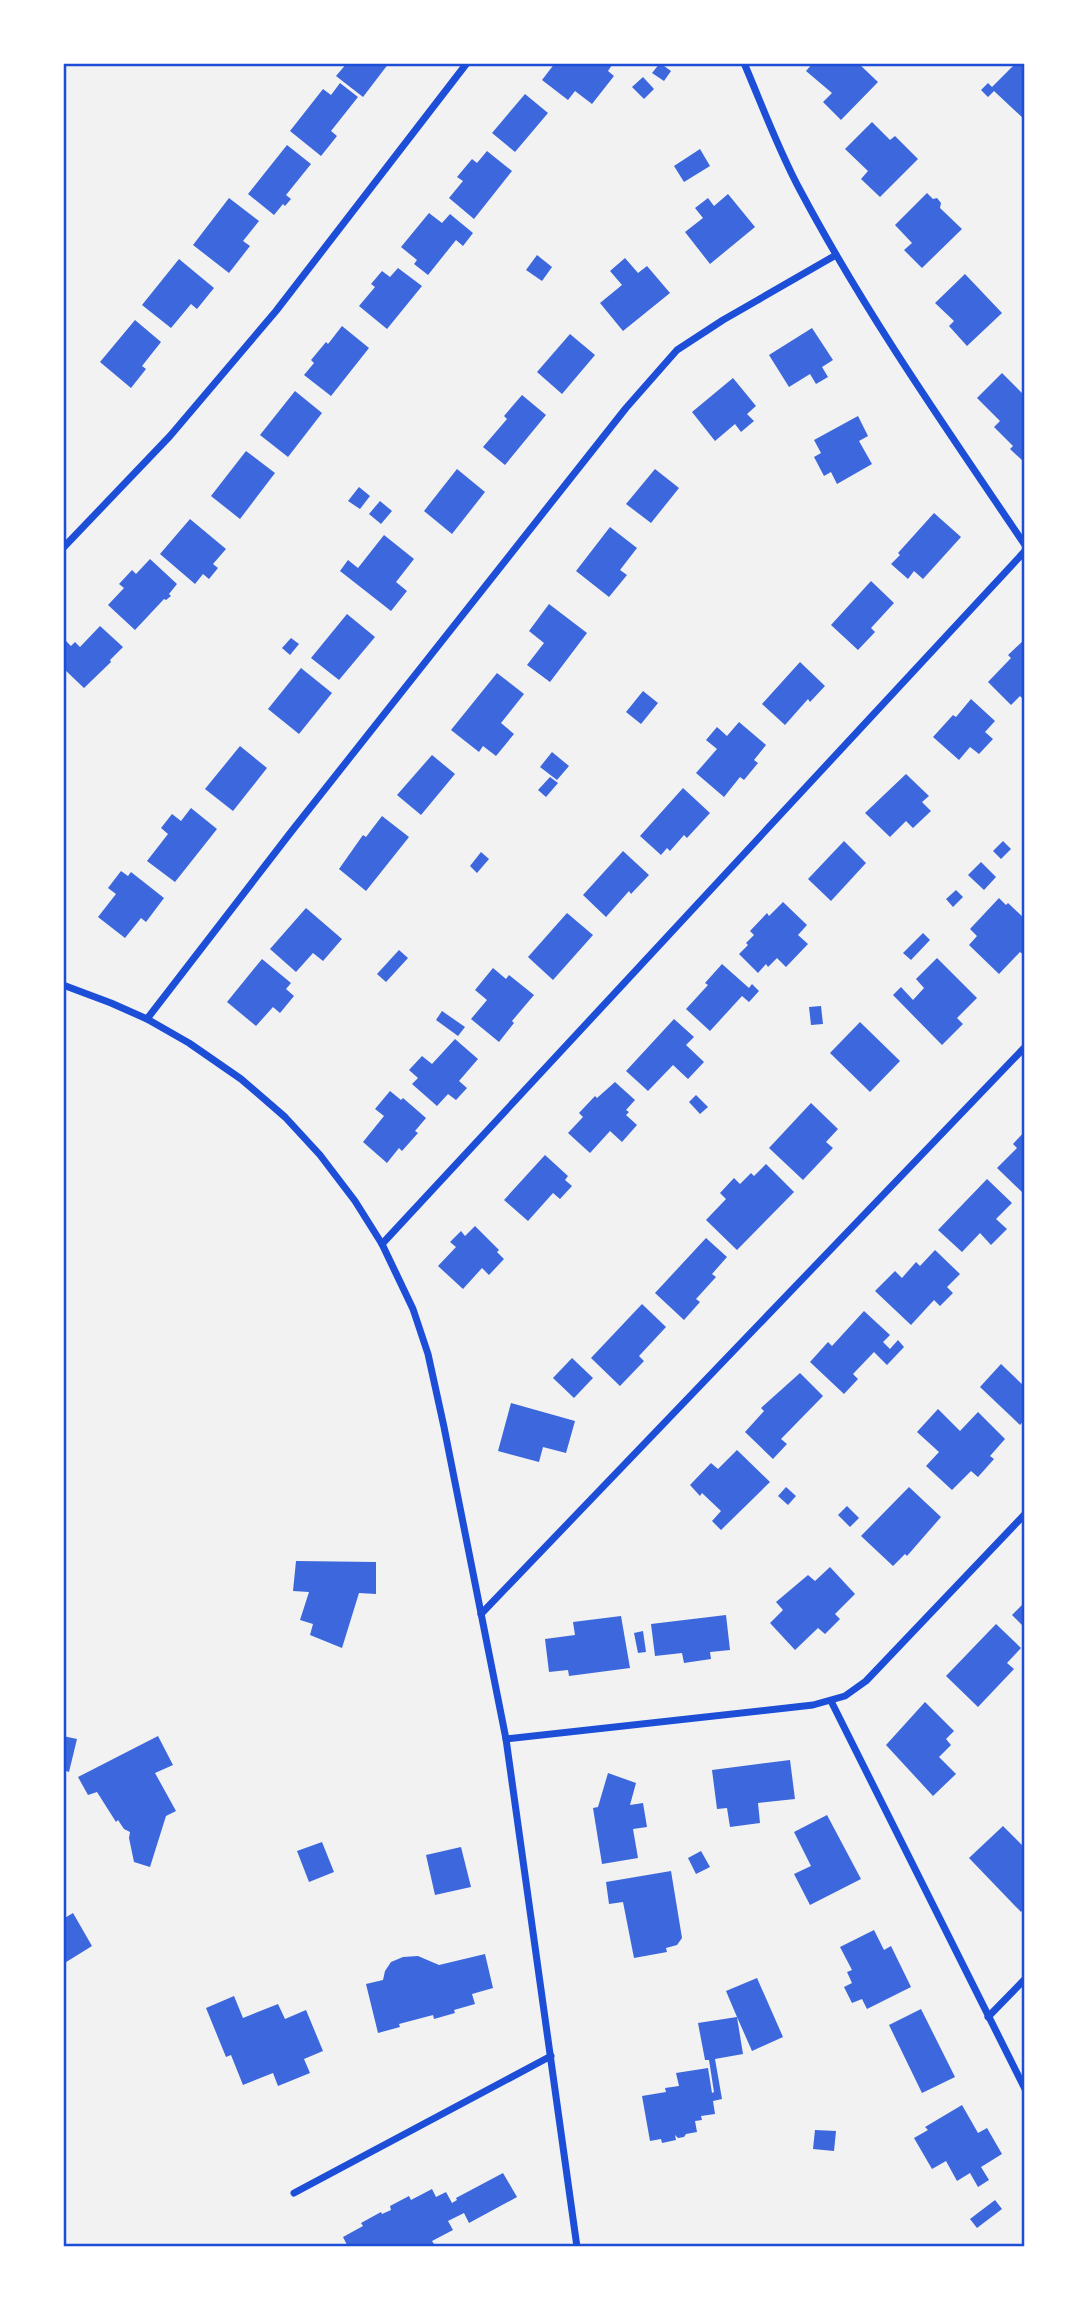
<svg xmlns="http://www.w3.org/2000/svg" width="1088" height="2310" viewBox="0 0 1088 2310" font-family="'PT Sans',sans-serif">
<rect width="100%" height="100%" fill="#f2f2f2"/>
<g fill="#3d67dc">
<path d="M347,63H389L363,97L336,76Z"/>
<path d="M555,63H609L612,65L608,71L614,76L592,104L575,91L568,100L542,80Z"/>
<path d="M660,63L671,71L664,81L652,73Z"/>
<path d="M813,63H858L878,82L841,120L823,102L832,93L806,71Z"/>
<path d="M1016,63H1025V120L994,91L988,97L981,90L988,83L992,87Z"/>
<path d="M643,77L654,89L644,99L632,87Z"/>
<path d="M340,83L358,97L331,131L337,136L321,156L290,131L323,89L331,95Z"/>
<path d="M525,94L548,113L515,152L492,133Z"/>
<path d="M872,122L890,140L895,136L918,159L880,197L861,179L868,171L845,149Z"/>
<path d="M287,145L311,164L286,195L291,199L285,206L283,204L274,215L248,194Z"/>
<path d="M700,149L710,166L684,182L674,166Z"/>
<path d="M487,151L512,171L474,219L449,198L463,181L457,177L472,159L477,163Z"/>
<path d="M927,193L933,199L937,198L941,203L940,208L962,229L922,268L904,250L912,243L895,225Z"/>
<path d="M728,194L755,227L710,264L685,232L703,218L695,208L708,198L714,206Z"/>
<path d="M229,198L259,221L243,241L250,246L229,273L193,245Z"/>
<path d="M429,213L442,223L450,214L473,233L463,246L456,240L428,275L414,264L417,260L401,247Z"/>
<path d="M537,255L552,267L542,281L526,270Z"/>
<path d="M625,258L638,273L647,266L670,293L623,331L600,303L622,285L610,271Z"/>
<path d="M179,259L214,288L197,309L191,304L171,328L142,305Z"/>
<path d="M398,268L422,286L387,329L359,306L375,287L371,284L382,271L390,277Z"/>
<path d="M965,274L1002,313L967,346L949,326L954,321L935,303Z"/>
<path d="M135,320L161,342L142,366L146,369L131,388L100,362Z"/>
<path d="M342,326L369,348L331,396L304,375L314,363L311,360L326,342L328,344Z"/>
<path d="M812,328L833,360L822,367L828,377L816,384L810,374L789,387L769,355Z"/>
<path d="M570,334L595,355L562,394L537,372Z"/>
<path d="M1002,373L1025,396V459L1023,461L1010,449L1013,446L994,427L1000,421L977,398Z"/>
<path d="M733,378L756,406L747,414L754,421L741,432L735,424L715,441L692,412Z"/>
<path d="M295,391L322,413L288,457L260,435Z"/>
<path d="M522,395L546,415L505,465L483,447L507,419L504,416Z"/>
<path d="M858,416L868,436L859,441L872,464L837,484L831,472L824,476L814,457L821,453L814,440Z"/>
<path d="M246,451L275,473L240,519L211,496Z"/>
<path d="M457,469L485,492L452,534L424,511Z"/>
<path d="M655,469L679,488L651,523L626,504Z"/>
<path d="M359,487L370,496L360,509L348,501Z"/>
<path d="M380,501L392,511L381,524L369,514Z"/>
<path d="M934,513L961,537L923,579L914,571L908,579L891,564L900,555L898,553Z"/>
<path d="M190,519L226,549L213,564L218,568L209,579L203,574L195,584L160,554Z"/>
<path d="M610,527L637,548L620,570L627,575L609,597L576,571Z"/>
<path d="M384,535L414,559L396,582L407,591L391,611L340,571L348,560L358,568Z"/>
<path d="M150,559L177,584L169,594L171,596L166,600L164,599L135,630L108,605L124,588L119,584L132,570L136,574Z"/>
<path d="M871,581L894,603L871,628L875,632L858,650L831,625Z"/>
<path d="M549,604L587,633L550,682L527,665L544,643L529,631Z"/>
<path d="M347,614L375,637L339,680L311,658Z"/>
<path d="M100,626L123,647L110,660L111,662L84,688L63,668V644L66,641L71,646L75,642L80,647Z"/>
<path d="M291,638L299,644L290,655L282,648Z"/>
<path d="M1025,639V701L1020,696L1011,705L988,682L1011,658L1008,655Z"/>
<path d="M800,662L825,686L810,702L808,699L785,725L762,704Z"/>
<path d="M301,668L332,693L299,734L268,709Z"/>
<path d="M497,673L524,694L501,723L514,734L496,756L483,746L479,752L451,730Z"/>
<path d="M643,691L658,703L641,724L626,712Z"/>
<path d="M971,699L995,721L985,732L993,739L979,754L970,747L959,760L933,737L953,715L956,717Z"/>
<path d="M739,722L766,745L754,760L758,763L744,780L740,777L724,797L696,773L717,749L706,740L717,727L727,736Z"/>
<path d="M240,746L267,768L233,811L205,789Z"/>
<path d="M552,752L569,766L557,780L540,767Z"/>
<path d="M432,755L455,774L421,815L397,795Z"/>
<path d="M906,774L929,796L922,802L931,811L913,828L906,821L890,837L865,813Z"/>
<path d="M550,777L558,783L546,797L538,790Z"/>
<path d="M683,788L710,813L687,838L684,835L670,851L667,848L661,855L640,836Z"/>
<path d="M191,808L217,829L175,882L147,861L168,834L161,828L172,814L181,821Z"/>
<path d="M382,816L409,837L366,891L339,869L363,835L366,837Z"/>
<path d="M844,841L866,863L831,901L808,879Z"/>
<path d="M1003,841L1011,849L1001,859L993,851Z"/>
<path d="M623,851L649,875L631,894L629,891L606,917L583,895Z"/>
<path d="M481,852L489,859L477,873L470,866Z"/>
<path d="M981,862L996,877L984,890L968,875Z"/>
<path d="M121,871L128,876L131,872L164,898L146,922L141,918L125,938L98,917L116,894L108,888Z"/>
<path d="M956,890L963,897L953,907L946,899Z"/>
<path d="M999,898L1006,905L1008,903L1025,919V956L1020,952L999,974L969,945L977,936L970,929Z"/>
<path d="M783,902L807,925L798,935L808,944L786,967L777,958L768,967L766,964L758,973L739,954L748,945L746,943L754,935L750,931L767,913L769,916Z"/>
<path d="M306,908L342,939L323,961L313,953L296,972L270,949Z"/>
<path d="M567,913L593,935L553,980L528,957Z"/>
<path d="M923,933L930,940L911,960L903,953Z"/>
<path d="M399,950L408,958L386,982L377,974Z"/>
<path d="M937,958L977,998L957,1018L963,1024L942,1045L893,995L901,987L913,1000L924,988L916,979Z"/>
<path d="M262,959L291,983L286,989L294,996L280,1013L273,1007L256,1026L227,1002Z"/>
<path d="M722,964L749,988L752,984L759,991L749,1002L742,996L710,1031L686,1009L708,985L705,983Z"/>
<path d="M493,968L506,979L509,975L534,995L512,1021L514,1023L499,1042L471,1019L487,1000L475,990Z"/>
<path d="M821,1006L823,1024L811,1025L809,1007Z"/>
<path d="M442,1011L465,1027L458,1036L436,1020Z"/>
<path d="M674,1019L694,1037L686,1045L704,1062L688,1079L673,1065L648,1091L626,1071Z"/>
<path d="M860,1022L900,1061L870,1092L830,1053Z"/>
<path d="M455,1039L478,1059L459,1081L467,1088L456,1100L448,1094L437,1106L412,1084L418,1078L409,1070L422,1056L432,1064Z"/>
<path d="M615,1082L635,1100L626,1110L629,1112L626,1115L637,1125L622,1142L610,1131L590,1153L568,1133L583,1117L579,1113L595,1096L597,1098Z"/>
<path d="M390,1091L401,1100L403,1098L426,1118L415,1131L418,1133L402,1151L399,1148L387,1163L363,1142L384,1116L375,1109Z"/>
<path d="M696,1095L708,1107L700,1114L689,1102Z"/>
<path d="M811,1103L838,1129L826,1142L833,1148L803,1180L769,1148Z"/>
<path d="M1025,1131V1191L1023,1193L997,1168L1017,1148L1013,1144Z"/>
<path d="M545,1155L568,1176L565,1180L572,1186L560,1199L553,1193L528,1221L504,1200Z"/>
<path d="M766,1164L794,1192L737,1250L706,1220L726,1199L720,1193L734,1178L740,1184L751,1173L754,1176Z"/>
<path d="M987,1179L1012,1203L996,1219L1007,1229L991,1245L980,1233L962,1252L938,1230Z"/>
<path d="M475,1226L499,1250L497,1252L504,1259L489,1275L482,1268L463,1289L438,1266L456,1247L450,1242L461,1231L465,1236Z"/>
<path d="M706,1238L727,1257L712,1274L716,1277L696,1299L700,1302L684,1320L655,1293Z"/>
<path d="M935,1250L960,1274L947,1287L953,1293L940,1306L934,1300L911,1325L875,1291L895,1271L902,1278L916,1262L920,1266Z"/>
<path d="M642,1304L666,1327L639,1356L644,1361L620,1386L591,1358Z"/>
<path d="M864,1311L890,1335L883,1342L890,1349L898,1340L904,1347L887,1365L874,1352L853,1374L858,1379L844,1394L810,1362L828,1342L832,1346Z"/>
<path d="M572,1358L593,1378L574,1398L553,1378Z"/>
<path d="M1001,1364L1025,1387V1419L1020,1425L980,1387Z"/>
<path d="M800,1373L823,1396L781,1439L787,1444L773,1459L745,1432L764,1411L761,1408Z"/>
<path d="M511,1403L575,1421L566,1453L543,1447L539,1462L498,1451Z"/>
<path d="M938,1409L960,1431L978,1412L1005,1439L990,1456L994,1459L978,1477L971,1471L952,1490L926,1466L939,1452L917,1432Z"/>
<path d="M737,1450L770,1482L721,1530L712,1521L721,1511L702,1493L700,1496L690,1485L711,1463L718,1469Z"/>
<path d="M786,1487L796,1496L788,1505L778,1496Z"/>
<path d="M909,1487L941,1517L907,1556L905,1554L893,1566L861,1536Z"/>
<path d="M847,1506L859,1518L850,1527L838,1515Z"/>
<path d="M296,1561L376,1562V1594L359,1593L342,1648L310,1635L313,1624L300,1620L309,1592L293,1591Z"/>
<path d="M830,1567L855,1594L835,1614L840,1619L825,1634L818,1628L795,1650L770,1623L783,1610L776,1602L808,1575L815,1581Z"/>
<path d="M1025,1602V1628L1012,1615Z"/>
<path d="M726,1615L730,1650L710,1652L711,1659L684,1663L682,1653L655,1656L651,1624Z"/>
<path d="M621,1616L630,1668L569,1676L568,1670L549,1672L545,1639L575,1635L573,1622Z"/>
<path d="M996,1624L1021,1648L1007,1663L1014,1669L978,1707L946,1676Z"/>
<path d="M643,1631L646,1652L638,1653L634,1633Z"/>
<path d="M925,1702L954,1731L946,1739L951,1745L939,1757L956,1774L933,1796L886,1745Z"/>
<path d="M63,1736L77,1739L69,1772L63,1770Z"/>
<path d="M158,1736L173,1765L155,1773L176,1811L166,1816L150,1867L134,1862L129,1838L130,1832L124,1829L118,1820L116,1822L97,1792L88,1795L78,1777Z"/>
<path d="M790,1760L795,1799L758,1803L760,1823L730,1827L727,1808L717,1809L712,1770Z"/>
<path d="M608,1773L636,1783L630,1805L643,1803L647,1827L633,1829L638,1858L602,1864L593,1808L598,1807Z"/>
<path d="M827,1815L861,1879L810,1905L794,1874L811,1866L794,1832Z"/>
<path d="M1003,1826L1023,1846L1025,1844V1907L1021,1912L969,1858Z"/>
<path d="M322,1842L334,1872L309,1882L297,1851Z"/>
<path d="M461,1847L471,1887L435,1895L426,1855Z"/>
<path d="M701,1851L710,1867L696,1874L688,1858Z"/>
<path d="M671,1871L682,1938L677,1945L666,1948L667,1952L634,1958L623,1902L609,1904L606,1882Z"/>
<path d="M73,1913L92,1946L63,1964L66,1968L63,1970V1919Z"/>
<path d="M874,1930L884,1950L891,1946L911,1987L867,2009L862,1999L852,2003L844,1987L852,1983L847,1972L852,1970L840,1947Z"/>
<path d="M485,1954L493,1988L472,1994L475,2004L454,2010L455,2013L434,2019L433,2015L399,2024L400,2027L378,2033L366,1984L383,1980L385,1971L391,1962L403,1957L418,1956L439,1965Z"/>
<path d="M757,1978L783,2037L752,2051L737,2017L743,2054L715,2059L722,2099L713,2101L715,2114L701,2116L702,2120L695,2121L697,2132L686,2134L684,2137L678,2138L675,2135L676,2140L662,2143L661,2139L650,2141L642,2096L666,2092L665,2088L679,2086L676,2073L708,2068L712,2093L714,2092L709,2060H705L698,2023L737,2017L726,1991Z"/>
<path d="M234,1996L243,2018L278,2004L285,2019L306,2010L323,2051L304,2059L310,2073L278,2086L273,2073L243,2085L231,2055L226,2057L206,2008Z"/>
<path d="M921,2009L955,2077L922,2093L889,2025Z"/>
<path d="M962,2105L978,2133L987,2128L1002,2154L981,2167L989,2180L978,2187L970,2173L957,2181L946,2161L932,2169L914,2138L928,2130L925,2127Z"/>
<path d="M815,2130L836,2131L834,2151L813,2149Z"/>
<path d="M503,2173L517,2197L469,2223L464,2213L448,2221L453,2230L432,2241L434,2244L427,2247H348L343,2237L363,2226L361,2223L381,2212L382,2214L391,2210L390,2206L409,2196L411,2200L432,2189L436,2197L446,2192L452,2203L457,2200L456,2198Z"/>
<path d="M995,2200L1002,2209L977,2228L970,2219Z"/>
</g>
<g fill="none" stroke-linecap="round" stroke-linejoin="round">
<g stroke="#1d4ed8" stroke-width="7">
<path d="M744,63C762,105 778,149 800,190C866,314 946,428 1025,545"/>
<path d="M63,548L170,436L276,311L467,63"/>
<path d="M63,985L111,1003L147,1019L189,1043L241,1079L285,1117L320,1155L355,1201L382,1244L413,1309L428,1354L444,1427L506,1739L577,2247"/>
<path d="M147,1019L291,832L626,408L677,350L723,320L836,255"/>
<path d="M382,1244L1025,551"/>
<path d="M481,1614L1025,1047"/>
<path d="M831,1701L1025,2089"/>
<path d="M506,1739L813,1705L845,1696L866,1681L1025,1514"/>
<path d="M988,2017L1025,1979"/>
<path d="M294,2193L551,2056"/>
</g>
</g>
<rect width="1088" height="2310" fill="none" stroke="#ffffff" stroke-width="130"/>
<rect x="65" y="65" width="958" height="2180" fill="none" stroke="#1d4ed8" stroke-width="2.5"/>
</svg>
